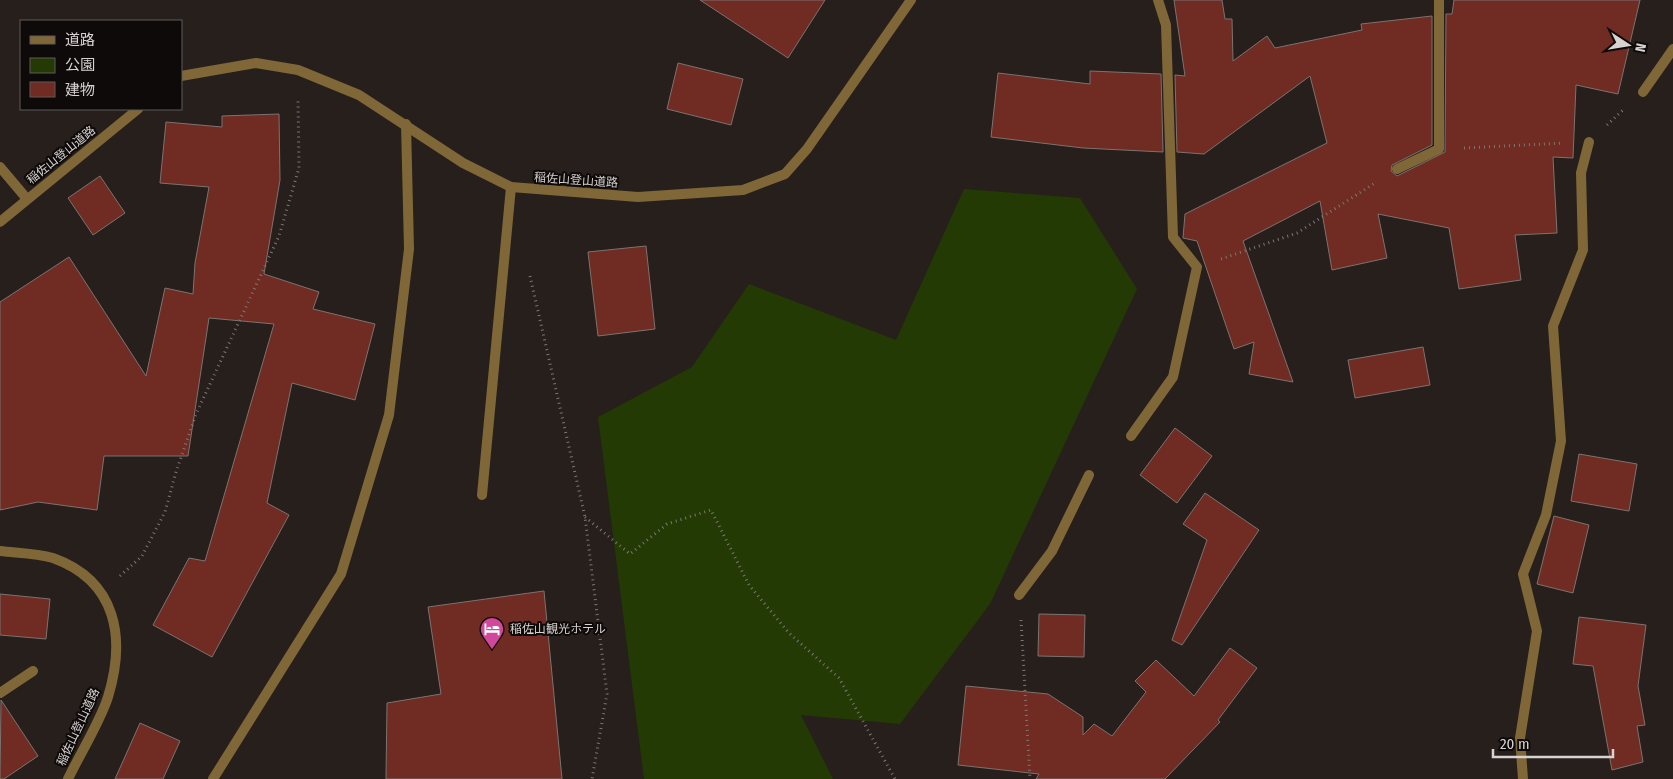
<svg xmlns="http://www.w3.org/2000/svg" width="1673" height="779" viewBox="0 0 1673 779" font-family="'Fira Sans Condensed','Noto Sans JP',sans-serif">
<rect width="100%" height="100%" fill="#261f1c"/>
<path fill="#243a04" d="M964,189L1080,198L1137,289L990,604L900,724L801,715L833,779H644L598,417L692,367L749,284L896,340Z"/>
<g fill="#702b22" stroke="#7c7371">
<path d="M700,0H825L788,58Z"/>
<path d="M1174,0H1222L1225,19H1232L1233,61L1267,36L1275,48L1362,30L1361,24L1432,16V145L1392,165L1391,171L1397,176L1445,152L1446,14H1452L1454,0H1640L1618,94L1576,85L1573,158L1553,157L1557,233L1515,235L1521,280L1459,289L1449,228L1378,214L1387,258L1332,270L1320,201L1243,241L1293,382L1249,374L1254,342L1234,349L1197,241L1183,238L1185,214L1327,143L1310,76L1204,154L1177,152L1175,75L1185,76Z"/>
<path d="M678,63L743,79L731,125L667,109Z"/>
<path d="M1090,71L1161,74L1163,152L1083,148L991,137L998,73L1090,84Z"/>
<path d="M279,114L280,180L264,274L319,292L313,309L375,324L355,400L292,383L267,503L289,515L212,657L153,625L189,558L205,561L274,324L209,318L188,456H104L97,510L38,502L0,510V302L69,257L146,376L165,288L193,294L195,263L209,187L160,183L166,122L222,127V116Z"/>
<path d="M100,176L125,213L93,235L68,198Z"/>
<path d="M646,246L655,329L598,336L588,252Z"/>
<path d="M1423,347L1430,385L1355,398L1348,360Z"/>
<path d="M1175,428L1212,456L1177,503L1140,475Z"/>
<path d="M1579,454L1637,464L1629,511L1571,501Z"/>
<path d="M1205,493L1259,530L1182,645L1172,640L1207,540L1183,524Z"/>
<path d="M1554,516L1589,525L1573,593L1537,584Z"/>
<path d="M544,591L562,779H386L387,703L441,694L428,607Z"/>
<path d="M0,594L50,599L46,639L0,635Z"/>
<path d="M1039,614L1085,615L1084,657L1038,656Z"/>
<path d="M1579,617L1646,625L1638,686L1645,725L1637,726L1643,762L1612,770L1593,666L1573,664Z"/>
<path d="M1230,648L1257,668L1218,720L1220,722L1165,779H1036L1039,774L958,765L966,686L1048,694L1083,717V735L1094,724L1112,736L1146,692L1135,681L1156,660L1194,696Z"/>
<path d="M1,700L38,756L4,779H0Z"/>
<path d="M140,723L180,741L163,779H115Z"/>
</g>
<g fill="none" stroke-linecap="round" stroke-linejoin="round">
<g stroke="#7c7674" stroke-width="3" stroke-dasharray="1 4" stroke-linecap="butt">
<path d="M1607,125L1623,110"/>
<path d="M1464,148L1563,143"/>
<path d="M1221,259L1297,233L1375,183"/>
<path d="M530,276L585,517L607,694L592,779"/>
<path d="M585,517L630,554L667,524L711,510L749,585L789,633L839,678L895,779"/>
<path d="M120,576L142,556L165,512L176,472L196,414L279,236L299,168L298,99"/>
<path d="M1021,620L1030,779"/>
</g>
<g stroke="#806738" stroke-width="10">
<path d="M0,167L27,199"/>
<path d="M482,495L511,187"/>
</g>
<g stroke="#806738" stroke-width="10">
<path d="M1643,92L1673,49"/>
<path d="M1397,169L1439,149V0"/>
<path d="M1131,436L1173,377L1197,267L1173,237L1166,25L1158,0"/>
<path d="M1019,595L1052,551L1089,475"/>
<path d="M0,693L33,671"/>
<path d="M213,779L341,574L389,415L409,249L406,124"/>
<path d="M1523,779L1520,738L1537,631L1523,574L1546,515L1561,441L1553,326L1583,250L1581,173L1589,142"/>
</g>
<g stroke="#806738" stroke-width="10">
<path d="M181,76L256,63L298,70L359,95L463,163L511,187L638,197L743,190L785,174L807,149L911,0"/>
<path d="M0,222L138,109"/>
<path d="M0,551C17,553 36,553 53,558C117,581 126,638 108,697C100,722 80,754 68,779"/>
</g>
</g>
<defs>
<g id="hotel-pin" transform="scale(1.25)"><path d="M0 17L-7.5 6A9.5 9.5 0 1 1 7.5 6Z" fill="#d1479c" stroke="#0d0a09"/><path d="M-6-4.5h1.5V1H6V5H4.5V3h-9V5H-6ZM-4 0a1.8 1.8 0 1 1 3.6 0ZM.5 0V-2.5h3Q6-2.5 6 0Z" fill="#fff"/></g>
</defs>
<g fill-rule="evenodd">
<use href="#hotel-pin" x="492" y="629"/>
</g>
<g text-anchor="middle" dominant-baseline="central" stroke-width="4" stroke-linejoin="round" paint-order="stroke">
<g font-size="12" fill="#d8d3d1" stroke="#0d0a09">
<text transform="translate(61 155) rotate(-39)">稲佐山登山道路</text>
<text transform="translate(576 180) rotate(4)">稲佐山登山道路</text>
<text transform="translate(78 727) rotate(-65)">稲佐山登山道路</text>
</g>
<g font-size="12" fill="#d8d3d1" stroke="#0d0a09" text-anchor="start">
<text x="510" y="629">稲佐山観光ホテル</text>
</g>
</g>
<rect x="20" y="20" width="162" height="90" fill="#0d0a09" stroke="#5e5a59"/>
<rect x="30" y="36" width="25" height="8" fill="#806738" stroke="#5e5a59"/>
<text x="65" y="45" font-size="15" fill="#d8d3d1">道路</text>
<rect x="30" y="58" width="25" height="15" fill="#243a04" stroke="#5e5a59"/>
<text x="65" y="70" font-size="15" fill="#d8d3d1">公園</text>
<rect x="30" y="82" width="25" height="15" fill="#702b22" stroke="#5e5a59"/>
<text x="65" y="95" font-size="15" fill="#d8d3d1">建物</text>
<g transform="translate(1628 45) rotate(102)" stroke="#0d0a09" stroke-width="4" paint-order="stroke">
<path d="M0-4L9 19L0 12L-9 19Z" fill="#d8d3d1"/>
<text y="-8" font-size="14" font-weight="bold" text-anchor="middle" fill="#d8d3d1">N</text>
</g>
<path d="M1493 749v8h120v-8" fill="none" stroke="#d8d3d1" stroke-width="2.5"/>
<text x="1500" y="749" font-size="15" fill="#d8d3d1" stroke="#0d0a09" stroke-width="4" paint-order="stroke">20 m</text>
</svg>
